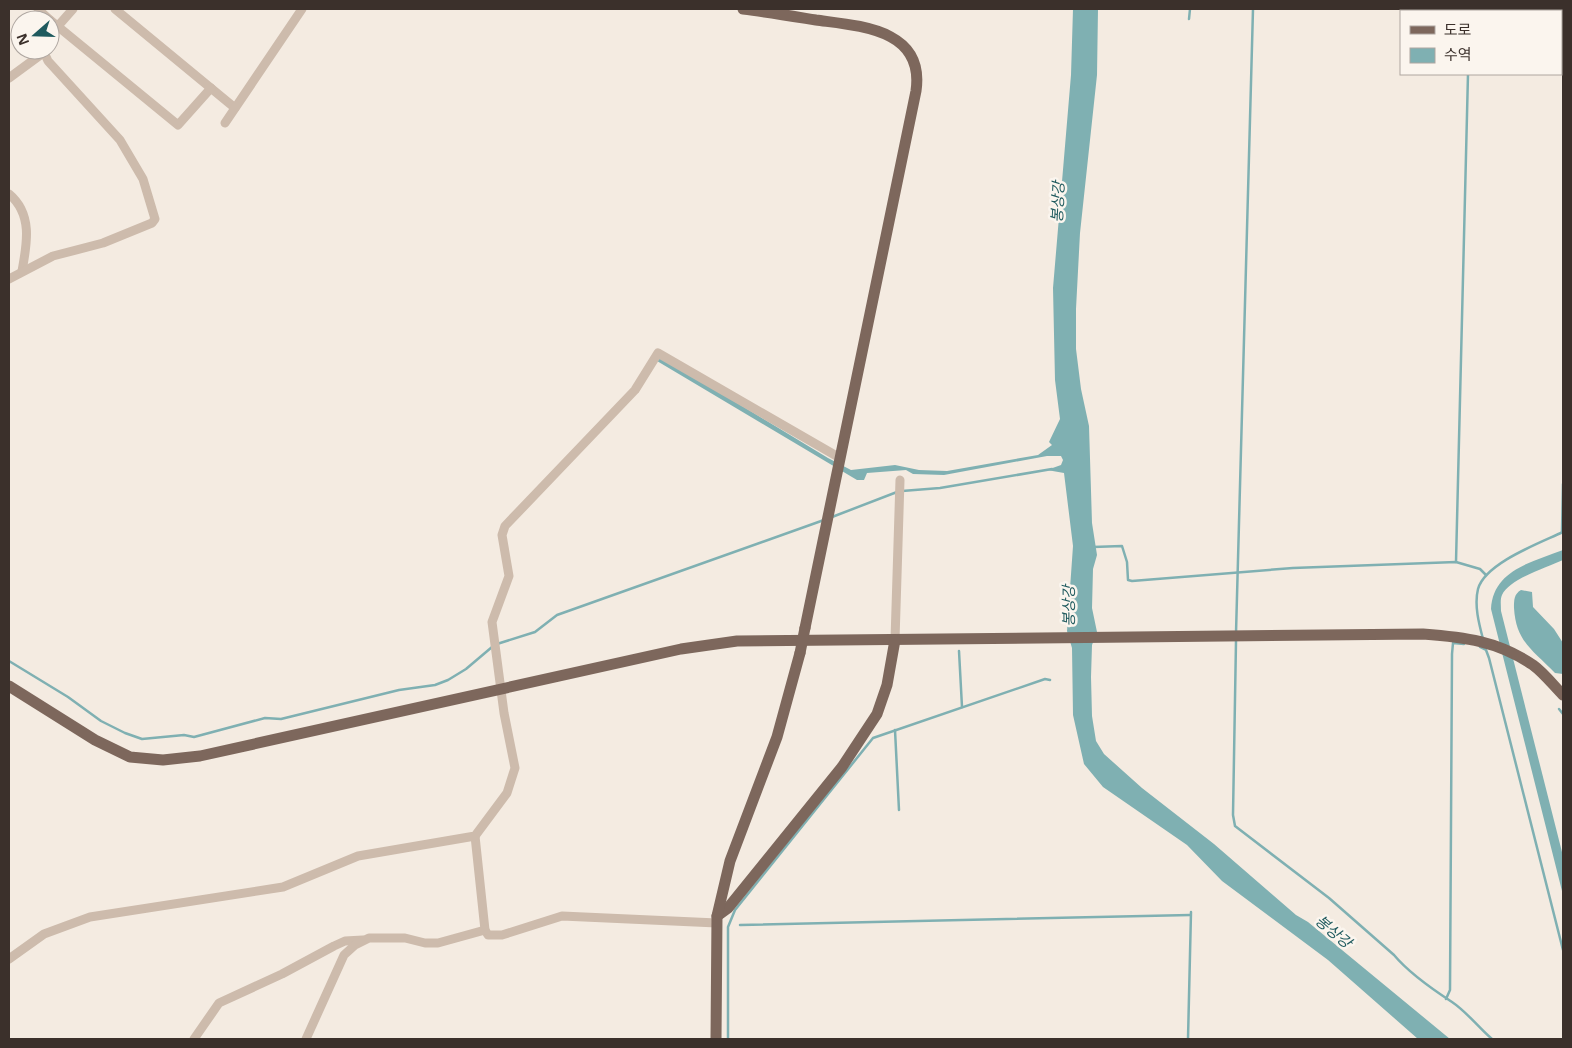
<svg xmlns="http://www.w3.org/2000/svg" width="1572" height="1048" viewBox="0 0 1572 1048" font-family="'Open Sans','Noto Sans KR',sans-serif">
<rect width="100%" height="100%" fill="#f4ebe1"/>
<g fill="#7fb0b2">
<path d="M1073,9H1098L1097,75L1080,233L1076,309V349L1081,389L1089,426L1092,523L1097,555L1093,569L1092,608L1097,632L1092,645L1091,677L1092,716L1096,741L1104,754L1142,788L1214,844L1296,915L1308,922L1450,1039H1418L1328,960L1222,881L1187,845L1103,787L1084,764L1073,715L1072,648L1067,631L1073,546L1064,473L1047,470L1061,465L1063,460L1061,456H1047L944,475L913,474L906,470L867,473L864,480H857L657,361L660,356L828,458L851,470L895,465L919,470L947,471L1038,455L1052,445L1049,442L1060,419L1055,380L1053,288L1071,75Z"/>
<path d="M1563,550V560C1548,567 1509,579 1502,595C1500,599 1501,606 1501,611L1563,856V895L1491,609C1493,570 1532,562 1563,550Z"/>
<path d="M1521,590L1532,592L1533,607L1554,629L1563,643V674L1555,673C1533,650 1516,642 1514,608C1514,600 1514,594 1521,590Z"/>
</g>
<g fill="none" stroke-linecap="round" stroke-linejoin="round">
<g stroke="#7fb0b2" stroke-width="2.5">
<path d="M1469,11V9"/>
<path d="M1189,19L1190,9"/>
<path d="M902,491L940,488L1052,469"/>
<path d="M832,517L897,492"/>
<path d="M1562,532L1563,484"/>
<path d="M1093,547L1122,546L1127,562L1128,580L1132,581L1293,568L1456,562L1480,569L1486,575"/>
<path d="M1456,562L1468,74"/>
<path d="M1236,633L1253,9"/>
<path d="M1483,639C1479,624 1474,605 1478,589C1485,563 1540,543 1563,532"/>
<path d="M1236,641L1233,815L1235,826L1329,898L1394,955C1409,973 1432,989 1452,1002C1467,1012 1479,1028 1492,1039"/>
<path d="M497,644L535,632L557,615L824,520"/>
<path d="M1480,647L1486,650L1489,658L1563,950"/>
<path d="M959,651L962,707"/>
<path d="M9,661L68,697L101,721L125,733L142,739L184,735L194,737L265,718L281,719L399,690L435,685L448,680L466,669L492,647"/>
<path d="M1559,709L1563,714"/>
<path d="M895,730L899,810"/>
<path d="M740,925L1190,915"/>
<path d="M1446,999L1450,990L1452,654L1453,643L1464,644"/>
<path d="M728,1039V927L735,910L873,738L1045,679L1050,680"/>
<path d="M1188,1039L1191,912"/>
</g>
<g stroke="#cdbbac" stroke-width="9">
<path d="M38,9L50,20"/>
<path d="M115,9L235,108"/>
<path d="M50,20L178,125L211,88"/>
<path d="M50,35L73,9"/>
<path d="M9,78L43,53"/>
<path d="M225,123L302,9"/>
<path d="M9,194C33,214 27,244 22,271"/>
<path d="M9,279L53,256L103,243L152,223L155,219L143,179L120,140L48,61L43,50"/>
<path d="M895,640L900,480"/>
<path d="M475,836L485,930L488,935H502L562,916L717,923"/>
<path d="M9,959L44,934L90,917L283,887L358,856L475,836L507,793L515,768L504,713L492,622L509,576L502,535L505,526L635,390L658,353L840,458"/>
<path d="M194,1039L219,1003L282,974L334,946L345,941L363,940"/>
<path d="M306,1039L344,955L355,945L369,938H405L425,943H438L485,930"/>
</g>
<g stroke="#7d675c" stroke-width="11">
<path d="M743,9C767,12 791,16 816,20C860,26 925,29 916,91L805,628"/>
<path d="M9,686L95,740L130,757L163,760L200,756L681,649L737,641L1423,634C1464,637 1498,641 1533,665C1544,673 1554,686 1563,695"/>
<path d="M717,916L728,908L842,767L877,714L887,685L895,640"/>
<path d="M716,1039L717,916L730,861L777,737L800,653"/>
</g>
<path stroke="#7d675c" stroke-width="11" d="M800,653L805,628"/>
</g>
<g text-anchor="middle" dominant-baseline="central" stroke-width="5" stroke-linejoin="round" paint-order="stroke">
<g font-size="15" font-style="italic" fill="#1f5a5e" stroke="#fbf5ee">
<text transform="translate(1057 202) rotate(-87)">봉상강</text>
<text transform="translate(1068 606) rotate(-90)">봉상강</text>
<text transform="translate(1334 931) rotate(40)">봉상강</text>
</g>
</g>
<rect width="1572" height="1048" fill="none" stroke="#3b302b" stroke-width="20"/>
<rect x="1400" y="10" width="162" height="65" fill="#fbf5ee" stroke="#aea6a0"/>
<rect x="1410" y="26" width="25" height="8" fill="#7d675c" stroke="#aea6a0"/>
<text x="1444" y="35" font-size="15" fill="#3b302b">도로</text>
<rect x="1410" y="48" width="25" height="15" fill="#7fb0b2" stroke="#aea6a0"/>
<text x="1444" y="60" font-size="15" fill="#3b302b">수역</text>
<g transform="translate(35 35) rotate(250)"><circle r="24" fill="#fbf5ee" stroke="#aea6a0"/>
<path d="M0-4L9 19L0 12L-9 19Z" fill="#1f5a5e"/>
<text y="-8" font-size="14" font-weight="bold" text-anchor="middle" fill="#3b302b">N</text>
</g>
</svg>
